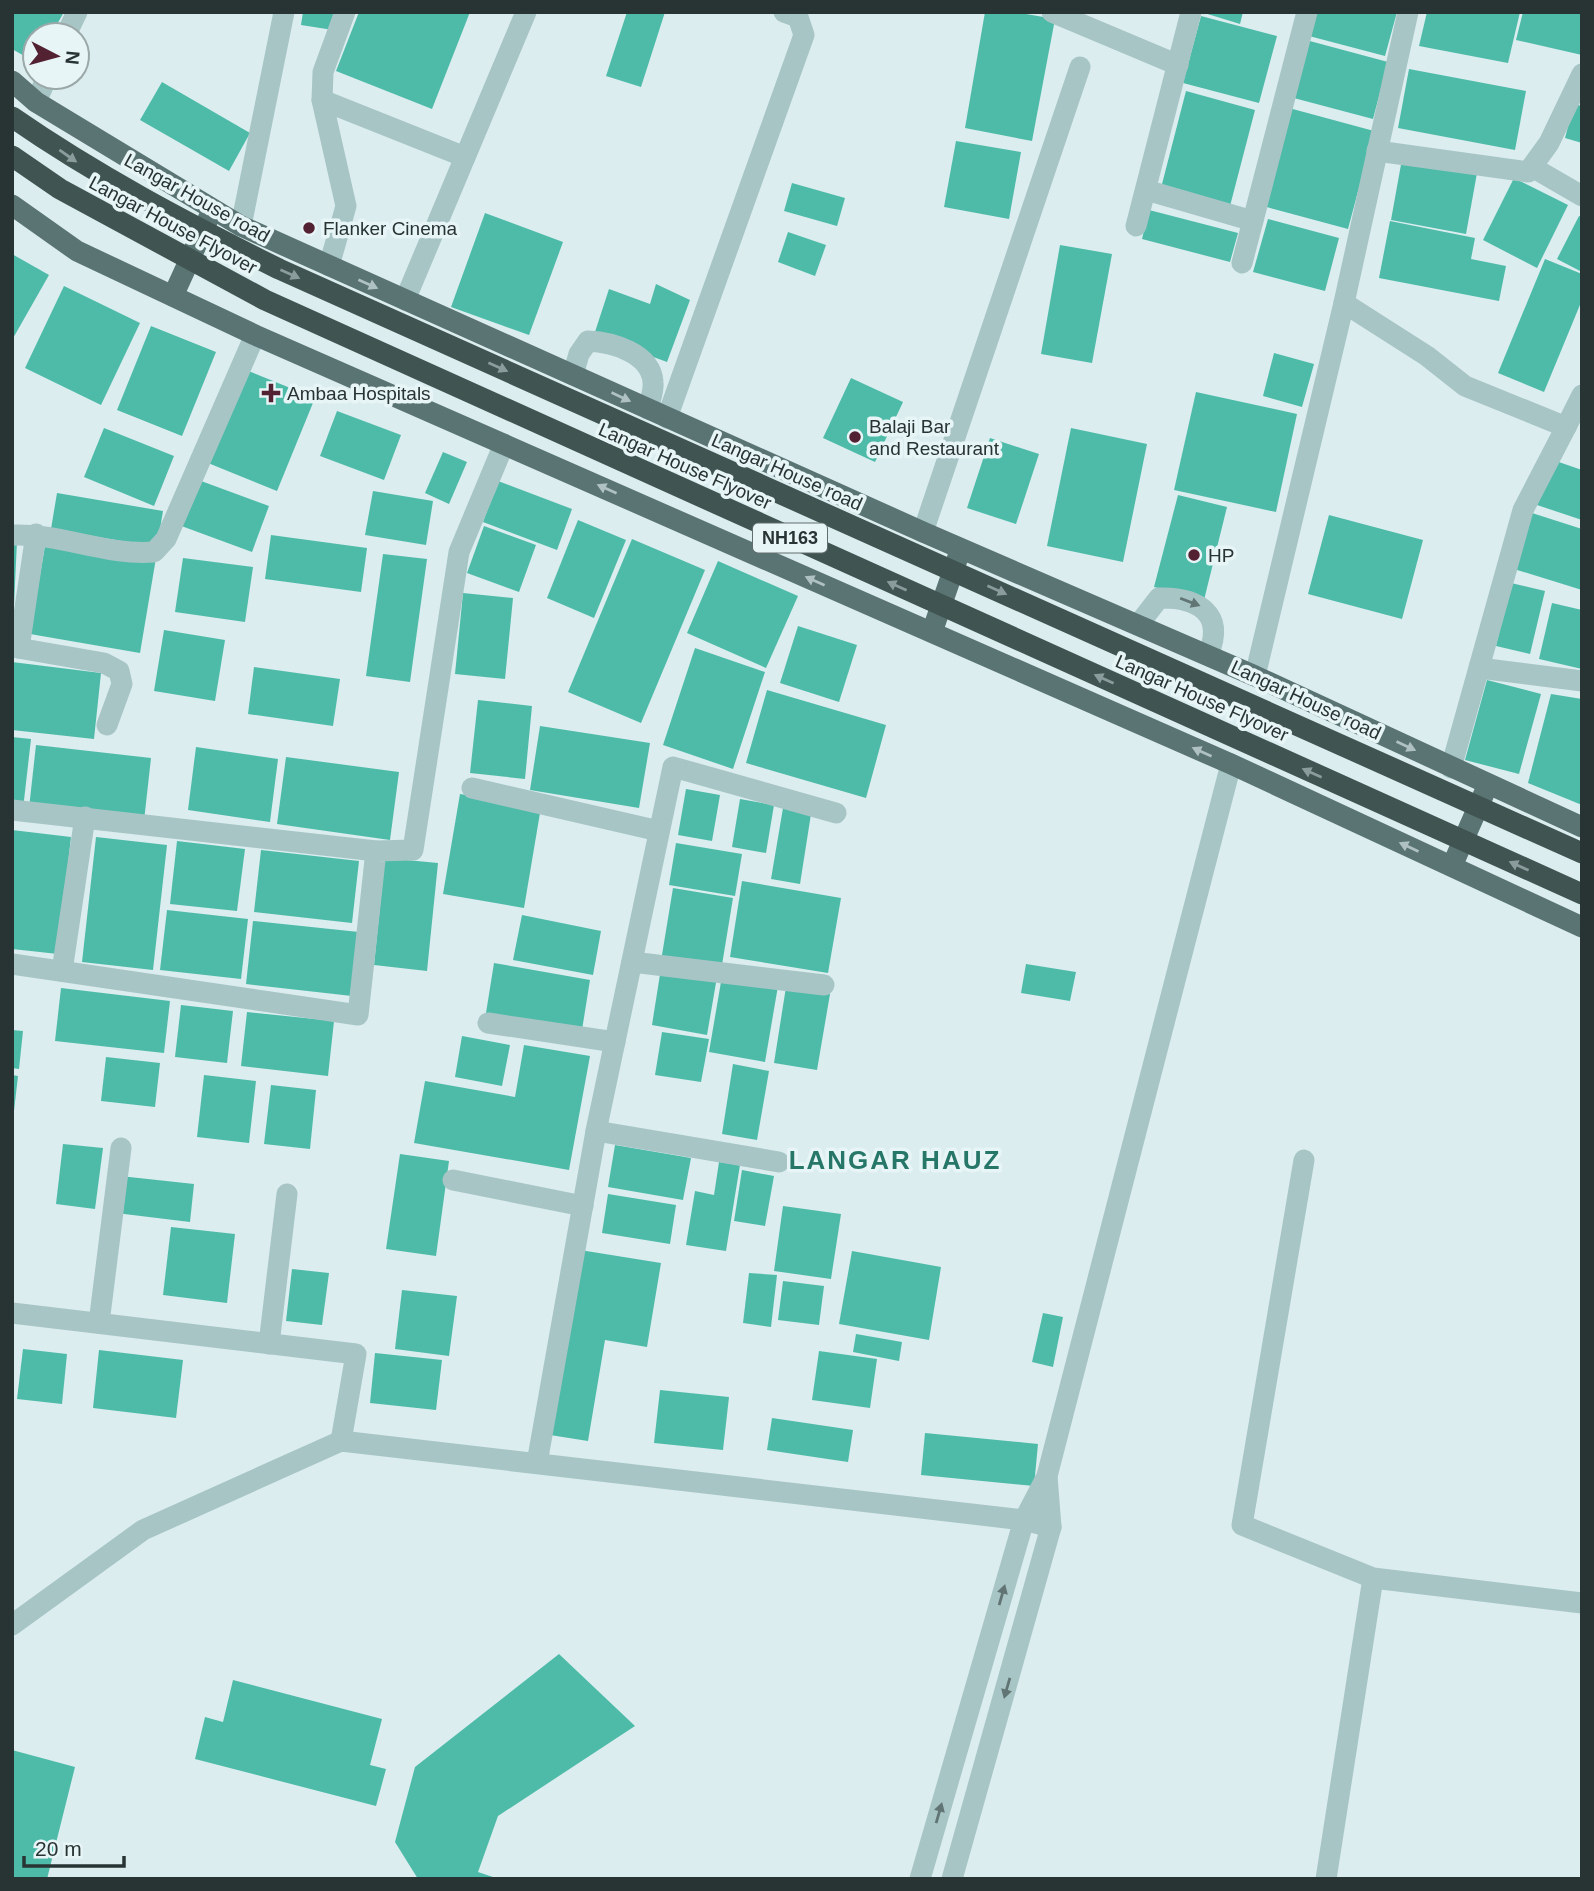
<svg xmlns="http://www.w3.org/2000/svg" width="1594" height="1891" viewBox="0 0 1594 1891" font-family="Helvetica,sans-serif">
<rect width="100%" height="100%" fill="#dbedef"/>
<g fill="#4ebba9">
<path d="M12,12H64L51,35H35V62L12,49Z"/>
<path d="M303,12H336L333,30L301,25Z"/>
<path d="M359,12H470L432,109L336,71Z"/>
<path d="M627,12H665L641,87L606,76Z"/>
<path d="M985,12H1015L1055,19L1032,141L965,128Z"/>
<path d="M1201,12H1243L1240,24Z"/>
<path d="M1315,12H1397L1385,56L1309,36Z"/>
<path d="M1427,12H1520L1508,63L1419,46Z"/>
<path d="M1523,12H1582V55L1516,40Z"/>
<path d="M1201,16L1277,36L1259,103L1183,83Z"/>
<path d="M1306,40L1388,62L1373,119L1290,97Z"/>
<path d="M1409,69L1526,91L1515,150L1398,128Z"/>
<path d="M162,82L250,133L229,171L140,120Z"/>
<path d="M1186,91L1255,110L1230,206L1161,188Z"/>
<path d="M1574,104L1582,106V143L1565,138Z"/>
<path d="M1289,108L1374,131L1348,229L1263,206Z"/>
<path d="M956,141L1021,152L1009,219L944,207Z"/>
<path d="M1402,159L1477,173L1466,234L1391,220Z"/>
<path d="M1514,178L1568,205L1537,268L1483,240Z"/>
<path d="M792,183L845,198L837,226L784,211Z"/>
<path d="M1149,210L1238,233L1230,262L1142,239Z"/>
<path d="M485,213L563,242L529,335L451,307Z"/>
<path d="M1579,216L1582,217V272L1557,259Z"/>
<path d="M1268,219L1339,238L1325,291L1253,272Z"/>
<path d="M1390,221L1475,238L1471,259L1506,266L1499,301L1379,278Z"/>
<path d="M788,232L826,245L815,276L778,262Z"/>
<path d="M1060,245L1112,254L1092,363L1041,354Z"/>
<path d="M12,254L49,275L12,340Z"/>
<path d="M1545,259L1582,274V300L1544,392L1498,373Z"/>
<path d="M656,284L690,300L667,362L594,335L609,289L650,304Z"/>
<path d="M64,286L140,323L101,405L25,368Z"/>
<path d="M151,326L216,352L182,436L117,410Z"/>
<path d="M1274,353L1314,364L1302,407L1263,396Z"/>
<path d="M246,370L315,398L277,491L208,463Z"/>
<path d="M851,378L903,402L875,462L823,438Z"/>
<path d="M1196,392L1297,414L1276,512L1174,490Z"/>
<path d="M337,411L401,435L384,480L320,456Z"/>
<path d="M104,428L174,456L154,506L84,477Z"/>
<path d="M1071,428L1147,444L1123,562L1047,546Z"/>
<path d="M990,438L1039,454L1016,524L967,508Z"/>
<path d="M443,452L467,462L449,504L425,493Z"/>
<path d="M1550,459L1582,470V520L1534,504Z"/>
<path d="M193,478L269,506L252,552L176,524Z"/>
<path d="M498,481L572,509L557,550L483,522Z"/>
<path d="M373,491L433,501L426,545L365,535Z"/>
<path d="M57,493L163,511L157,547L51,529Z"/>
<path d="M1178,495L1227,507L1204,600L1154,587Z"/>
<path d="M1532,513L1582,529V590L1514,569Z"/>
<path d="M1329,515L1423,540L1402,619L1308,594Z"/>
<path d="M578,520L626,540L594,618L547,598Z"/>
<path d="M484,526L536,545L519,592L467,573Z"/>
<path d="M271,535L367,548L361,592L265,579Z"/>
<path d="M632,539L705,570L641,723L568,692Z"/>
<path d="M12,540L17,541L14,605H12Z"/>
<path d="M46,540L156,558L140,653L30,634Z"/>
<path d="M383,554L427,559L410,682L366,676Z"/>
<path d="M183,558L253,567L245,622L175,612Z"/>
<path d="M718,561L798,596L766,668L687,633Z"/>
<path d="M1511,583L1545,591L1530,654L1496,646Z"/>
<path d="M463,593L513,598L505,679L455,674Z"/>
<path d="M1552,603L1582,610V669L1539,659Z"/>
<path d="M798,626L857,645L839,702L780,683Z"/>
<path d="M164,630L225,640L215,701L154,691Z"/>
<path d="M695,648L765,672L733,769L663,745Z"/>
<path d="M12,662L101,673L94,739L12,730Z"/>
<path d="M254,667L340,679L333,726L248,714Z"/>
<path d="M1487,680L1541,694L1519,774L1465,760Z"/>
<path d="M767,690L886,725L866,798L746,763Z"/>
<path d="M1551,694L1582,699V805L1528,783Z"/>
<path d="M478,700L532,706L525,779L470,773Z"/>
<path d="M540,726L650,743L639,808L530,790Z"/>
<path d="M12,737L31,739L23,809L12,807Z"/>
<path d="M36,745L151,758L144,821L29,808Z"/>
<path d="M196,747L278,759L270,822L188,810Z"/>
<path d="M286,757L399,772L390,840L277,824Z"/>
<path d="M686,789L720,795L712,841L678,835Z"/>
<path d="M460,794L541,807L524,908L443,894Z"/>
<path d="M740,799L774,805L766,853L732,847Z"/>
<path d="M783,808L811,814L800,884L771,879Z"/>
<path d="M12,830L71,837L58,954L12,949Z"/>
<path d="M96,837L167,845L153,970L82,962Z"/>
<path d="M177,841L245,849L237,911L170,904Z"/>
<path d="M676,843L742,854L735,896L669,885Z"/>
<path d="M261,850L359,861L352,923L254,912Z"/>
<path d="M385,858L438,863L427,971L374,965Z"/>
<path d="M742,881L841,898L828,973L730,957Z"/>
<path d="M673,888L733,898L721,971L661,961Z"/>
<path d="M167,910L248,919L241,979L160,970Z"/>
<path d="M522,915L601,931L593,975L513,960Z"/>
<path d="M253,921L359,932L352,996L246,984Z"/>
<path d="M494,963L590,980L582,1030L486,1013Z"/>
<path d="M1026,964L1076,972L1070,1001L1021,993Z"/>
<path d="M661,968L717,977L707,1035L652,1025Z"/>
<path d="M722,976L778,986L765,1062L709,1052Z"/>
<path d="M786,987L830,994L817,1070L774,1063Z"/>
<path d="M61,988L170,1001L164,1053L55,1041Z"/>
<path d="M181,1005L233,1011L227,1063L175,1057Z"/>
<path d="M247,1012L334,1021L328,1076L241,1066Z"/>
<path d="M12,1030L23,1031L19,1069L12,1068Z"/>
<path d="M662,1032L709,1039L701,1082L655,1075Z"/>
<path d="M462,1036L510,1045L502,1086L455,1077Z"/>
<path d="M524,1045L590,1056L569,1170L414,1143L425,1081L515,1097Z"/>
<path d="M106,1057L160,1063L155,1107L101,1101Z"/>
<path d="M733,1064L769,1071L757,1140L722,1134Z"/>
<path d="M12,1075L18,1076L14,1111H12Z"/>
<path d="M204,1075L256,1081L249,1143L197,1137Z"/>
<path d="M271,1085L316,1090L310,1149L264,1144Z"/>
<path d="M63,1144L103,1148L95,1209L56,1204Z"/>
<path d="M615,1145L691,1158L683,1200L608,1187Z"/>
<path d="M400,1154L449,1161L436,1256L386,1249Z"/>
<path d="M719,1162L740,1165L726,1251L686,1245L695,1191L714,1195Z"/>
<path d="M742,1170L774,1176L765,1226L734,1221Z"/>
<path d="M120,1176L194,1184L190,1222L116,1213Z"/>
<path d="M608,1194L676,1205L670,1244L602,1233Z"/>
<path d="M783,1206L841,1214L831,1279L774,1271Z"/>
<path d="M171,1227L235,1234L227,1303L163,1295Z"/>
<path d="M580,1250L661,1263L647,1347L605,1340L588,1441L550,1435Z"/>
<path d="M852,1251L941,1267L929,1340L839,1324Z"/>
<path d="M292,1269L329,1273L322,1325L286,1321Z"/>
<path d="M749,1273L777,1275L771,1327L743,1323Z"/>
<path d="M783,1281L824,1286L819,1325L778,1320Z"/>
<path d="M402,1290L457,1296L449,1356L395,1349Z"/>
<path d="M1043,1313L1063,1317L1053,1367L1032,1362Z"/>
<path d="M856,1334L902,1342L899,1361L853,1352Z"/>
<path d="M23,1349L67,1354L62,1404L17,1399Z"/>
<path d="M99,1350L183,1360L176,1418L93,1408Z"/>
<path d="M819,1351L877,1359L870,1408L812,1400Z"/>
<path d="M375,1353L442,1360L436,1410L370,1403Z"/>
<path d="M660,1390L729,1397L723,1450L654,1443Z"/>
<path d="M772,1418L853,1430L848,1462L767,1450Z"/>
<path d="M925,1433L1038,1444L1034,1486L921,1475Z"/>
<path d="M559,1654L635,1726L498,1816L478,1872L499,1879H418L395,1842L415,1767Z"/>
<path d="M233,1680L382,1719L370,1765L386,1769L376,1806L195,1759L205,1717L223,1722Z"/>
<path d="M12,1750L75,1767L47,1879H12Z"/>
</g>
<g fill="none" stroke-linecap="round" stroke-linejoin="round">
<g stroke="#a8c5c6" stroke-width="21">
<path d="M1052,12L1178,65"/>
<path d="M66,35L77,12"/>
<path d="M322,100L465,157"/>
<path d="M36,102L47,77"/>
<path d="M1377,151L1528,172L1549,143L1582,74"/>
<path d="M1532,167L1582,196"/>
<path d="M1146,190L1253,221"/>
<path d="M241,226L284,12"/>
<path d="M1136,226L1191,12"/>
<path d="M1242,263L1307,12"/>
<path d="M329,266L346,206L322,100L323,72L345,12"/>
<path d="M405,300L526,12"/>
<path d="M1344,303L1427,356L1465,386L1566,427L1523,510L1451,768"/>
<path d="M573,375L579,354L588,341C612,342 651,353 653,382C654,391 650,401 648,409"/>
<path d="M667,418L804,35L798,17L784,12"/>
<path d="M1566,427L1582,395"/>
<path d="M923,532L1080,67"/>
<path d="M12,535C60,533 107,556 154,552L166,539L255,335"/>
<path d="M1138,625L1159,598C1197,597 1226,613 1208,655"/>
<path d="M12,647L104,663L119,671L122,684L107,725"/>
<path d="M19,648L36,534"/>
<path d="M1479,668L1582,681"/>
<path d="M1255,676L1344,303L1408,12"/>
<path d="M472,788L659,831"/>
<path d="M12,810L376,851"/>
<path d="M632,962L824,985"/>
<path d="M12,964L358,1015L376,851L413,850L459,552L504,444"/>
<path d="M62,971L85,817"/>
<path d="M488,1023L615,1042"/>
<path d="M596,1131L779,1162"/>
<path d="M1304,1160L1242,1525L1373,1578L1582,1603"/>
<path d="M453,1180L583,1206"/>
<path d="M12,1313L356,1354L341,1441"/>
<path d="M99,1323L121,1148"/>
<path d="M269,1344L287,1194"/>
<path d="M537,1463L596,1131L673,767L836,813"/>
<path d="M12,1625L143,1530L341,1441L1024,1520L1051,1527"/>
<path d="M920,1879L1024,1520L1047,1476L1231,764"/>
<path d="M952,1879L1051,1527L1047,1476"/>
<path d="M1326,1879L1373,1578"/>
</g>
<g stroke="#5a7473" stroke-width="21">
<path d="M12,81L36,102L241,226L923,532L1255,676L1582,827"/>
<path d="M12,205L77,251L255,335L1231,764L1582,927"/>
<path d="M173,296L210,215"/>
<path d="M932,632L959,554"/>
<path d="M1452,866L1486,789"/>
</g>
<g stroke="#405452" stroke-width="21">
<path d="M12,117C97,176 187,223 279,269L1582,853"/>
<path d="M12,156L60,189L265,300L1582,894"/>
</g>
</g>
<defs><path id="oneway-solid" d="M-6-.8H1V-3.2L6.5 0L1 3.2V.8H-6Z" transform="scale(1.75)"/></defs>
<g fill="#8b9c9c">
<use href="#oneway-solid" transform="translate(68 156) rotate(35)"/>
<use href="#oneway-solid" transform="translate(290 274) rotate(24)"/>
<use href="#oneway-solid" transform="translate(498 367) rotate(24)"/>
<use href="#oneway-solid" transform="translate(897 586) rotate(-156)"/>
<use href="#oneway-solid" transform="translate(997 590) rotate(24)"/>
<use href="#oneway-solid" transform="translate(1104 679) rotate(-156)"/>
<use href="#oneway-solid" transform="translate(1312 773) rotate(-156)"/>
<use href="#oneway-solid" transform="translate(1519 866) rotate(-156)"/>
</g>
<g fill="#afc1c2">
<use href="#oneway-solid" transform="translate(368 284) rotate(24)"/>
<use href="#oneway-solid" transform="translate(621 397) rotate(25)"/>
<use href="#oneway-solid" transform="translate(607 489) rotate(-156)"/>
<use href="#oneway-solid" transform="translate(815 581) rotate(-156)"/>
<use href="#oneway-solid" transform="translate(1406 746) rotate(25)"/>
<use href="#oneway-solid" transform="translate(1202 752) rotate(-156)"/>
<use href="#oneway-solid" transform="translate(1409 847) rotate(-155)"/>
</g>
<g fill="#627575">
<use href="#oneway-solid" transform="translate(1190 602) rotate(21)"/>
<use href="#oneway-solid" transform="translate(1002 1595) rotate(-74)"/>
<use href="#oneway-solid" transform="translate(1007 1688) rotate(106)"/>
<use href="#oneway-solid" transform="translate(939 1813) rotate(-74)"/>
</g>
<g fill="#522132" stroke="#e7f5f7" stroke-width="2.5">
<circle cx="309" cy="228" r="7"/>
<path d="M267.5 382.5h7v7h7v7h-7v7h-7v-7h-7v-7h7z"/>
<circle cx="855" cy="437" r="7"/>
<circle cx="1194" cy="555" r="7"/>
</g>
<g text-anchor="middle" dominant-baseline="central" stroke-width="7" stroke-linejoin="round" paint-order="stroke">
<rect fill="#e7f5f7" stroke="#616e6e" stroke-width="2" x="753" y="523.5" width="74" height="29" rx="5"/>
<g font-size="18" font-weight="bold" fill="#283433">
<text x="790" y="538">NH163</text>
</g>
<g font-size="19" fill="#283433" stroke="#e7f5f7">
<text transform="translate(197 198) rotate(29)">Langar House road</text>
<text transform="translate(173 225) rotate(28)">Langar House Flyover</text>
<text transform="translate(685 466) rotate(24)">Langar House Flyover</text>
<text transform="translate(787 472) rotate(24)">Langar House road</text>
<text transform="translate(1202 698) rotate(24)">Langar House Flyover</text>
<text transform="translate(1306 700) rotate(25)">Langar House road</text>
</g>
<g font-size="19" fill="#283433" stroke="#e7f5f7" text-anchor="start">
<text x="323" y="228">Flanker Cinema</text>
<text x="287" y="393">Ambaa Hospitals</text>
<text x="869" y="426">Balaji Bar<tspan x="869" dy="22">and Restaurant</tspan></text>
<text x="1208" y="555">HP</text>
</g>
<g font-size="26" font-weight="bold" letter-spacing="2" fill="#277769" stroke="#e7f5f7">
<text x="895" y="1160">LANGAR HAUZ</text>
</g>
</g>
<rect width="1594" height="1891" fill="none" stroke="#283433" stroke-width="28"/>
<g transform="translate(56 56) rotate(96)"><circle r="33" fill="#e7f5f7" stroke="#9ba8a9" stroke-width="2"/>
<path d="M0-5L12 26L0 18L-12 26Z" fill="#522132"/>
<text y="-10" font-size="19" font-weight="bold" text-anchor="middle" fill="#283433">N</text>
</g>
<path d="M24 1856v10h100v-10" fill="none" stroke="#283433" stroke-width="3.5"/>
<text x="35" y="1856" font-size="21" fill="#283433" stroke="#e7f5f7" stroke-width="5" paint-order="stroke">20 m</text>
</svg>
